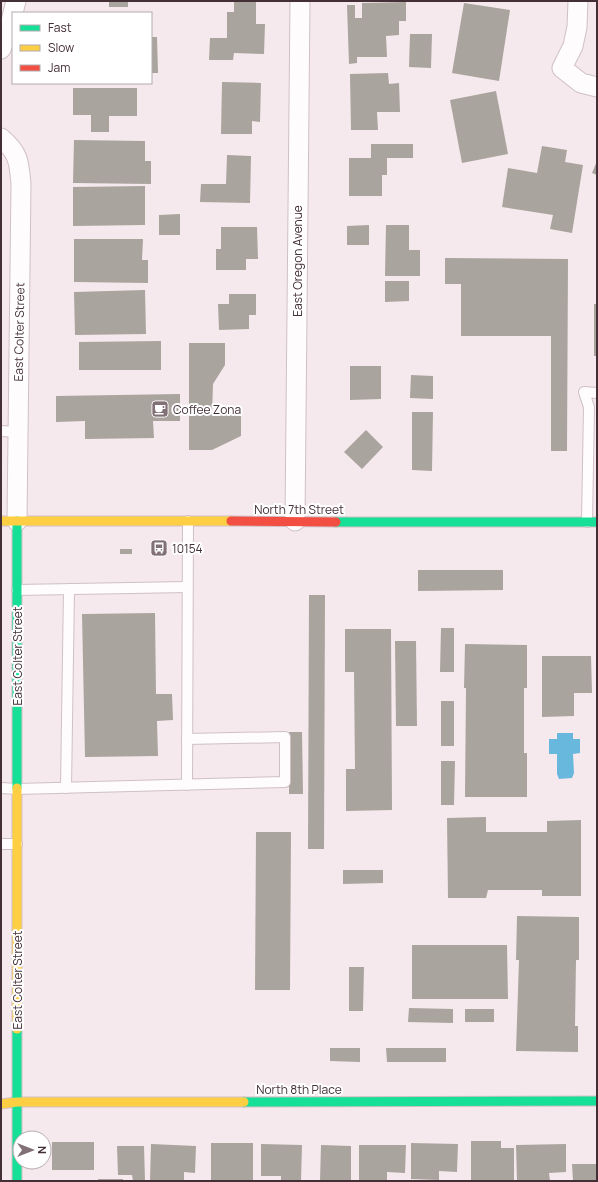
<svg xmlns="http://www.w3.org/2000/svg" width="598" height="1182" viewBox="0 0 598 1182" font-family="Manrope,sans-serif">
<rect width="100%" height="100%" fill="#f5e9ed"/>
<path fill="#68b8de" d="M557,733H573V739H580V753L573,754L574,773L572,778L559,779L557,774V754H549V739H557Z"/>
<g fill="#a9a49d">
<rect x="109" y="1" width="19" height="6"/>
<path d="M234,1H256V24H265L264,54L234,53L233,60H209L210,38H227V12H234Z"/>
<path d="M406,2V21H399V35L386,36L387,57H357V63L349,64L347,5H355V18H362V3Z"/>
<path d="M464,3L510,10L499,81L452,73Z"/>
<path d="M410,34H432L431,68L409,67Z"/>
<path d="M151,37H157L158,73H151Z"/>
<path d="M388,73L389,84L399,83L400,112H377L378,130H351L350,74Z"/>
<path d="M222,82L261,83L260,122L252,121V134H221Z"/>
<path d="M73,88H137V116H109V132H91V115H73Z"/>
<path d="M496,91L508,154L462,163L450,100Z"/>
<path d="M74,140L145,141V161H151V184L73,183Z"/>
<path d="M371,144H413V158H387V175H382V196H349V158H371Z"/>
<path d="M542,146L567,150L565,162L583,165L572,233L550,229L553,215L502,207L508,168L537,173Z"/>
<path d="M227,155L251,156L250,203L200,202L201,184H226Z"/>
<path d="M597,161V175L592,173Z"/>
<path d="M145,186V225L73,226V187Z"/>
<path d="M180,214V235H159V215Z"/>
<path d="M369,225V245H347V226Z"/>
<path d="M386,225H409V250H420V276H385Z"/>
<path d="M221,227H257L258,259H246V270H216V249H221Z"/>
<path d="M74,239H143L142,260H148V283L74,282Z"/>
<path d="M445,258L568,259L567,451H551V336H461V284H445Z"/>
<path d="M385,281H409V301L385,302Z"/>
<path d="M145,290L146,334L75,335L74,292Z"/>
<path d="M229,294H256V315H249V329L219,330L218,304H229Z"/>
<rect x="594" y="304" width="3" height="52"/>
<path d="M161,341V370H79V342Z"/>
<path d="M189,343H225V365L213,384L212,415H241V436L212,450H189Z"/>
<path d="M350,366H381V399L350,400Z"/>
<path d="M411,375L433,376V399L410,398Z"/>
<path d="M180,394V421H153L154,438L85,439V421L56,422V396Z"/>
<path d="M412,412H433L432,471L412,470Z"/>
<path d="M366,430L383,447L362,469L344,452Z"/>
<rect x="120" y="549" width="12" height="5"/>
<path d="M418,570H503V590L418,591Z"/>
<path d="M309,595H325L324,849H308Z"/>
<path d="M155,613L156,694H172L173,720L157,721L158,756L85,757L82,614Z"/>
<path d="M441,628H454V672H440Z"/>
<path d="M345,629H391L392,810L346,811V769H355L354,672H345Z"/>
<path d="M395,641H416L417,726H396Z"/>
<path d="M465,644L527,645V688H524V753H527V797H465L466,688H464Z"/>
<path d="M542,656H591L592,693H574V716L542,717Z"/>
<rect x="441" y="701" width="13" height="45"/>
<path d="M289,732H302L303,794H289Z"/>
<path d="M441,761H455L454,805H441Z"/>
<path d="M486,817V832H547V821L581,820V896H542V890H488L486,898H448L447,818Z"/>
<path d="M256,832H291L290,990H255Z"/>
<path d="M343,870H383V883L343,884Z"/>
<path d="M517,916L579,917V960H576L575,1026H578V1052L516,1051L519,960H516Z"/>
<path d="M412,945H507L508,999H412Z"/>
<path d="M349,967H364L363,1011H349Z"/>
<path d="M409,1008L453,1009V1023L408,1022Z"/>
<rect x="465" y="1009" width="29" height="13"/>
<path d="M330,1048H360V1062L330,1061Z"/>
<path d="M386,1048H446V1062H387Z"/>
<path d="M471,1141H501V1148H514V1181H471Z"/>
<rect x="52" y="1142" width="42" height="28"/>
<rect x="211" y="1143" width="42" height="38"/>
<path d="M411,1143L458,1144L457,1172L439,1171V1180L411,1179Z"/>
<path d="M151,1144L196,1146L195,1173L184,1172V1181H150Z"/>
<path d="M261,1144L302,1145L301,1181H281V1176H261Z"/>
<path d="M566,1144V1172L549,1173L550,1181H517L516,1145Z"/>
<path d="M321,1145L351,1146V1181H320Z"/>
<path d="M359,1145H406L405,1173L387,1172V1181H359Z"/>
<path d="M117,1146H144L145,1181H133L132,1175H118Z"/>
<path d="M572,1164H597V1181H573Z"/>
<rect x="98" y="1179" width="25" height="2"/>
</g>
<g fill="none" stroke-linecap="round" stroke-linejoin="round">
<g stroke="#d0c0c6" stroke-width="12">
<g id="lane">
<path d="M1,431L17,432"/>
<path d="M587,522L589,407L584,392L597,393"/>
<path d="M17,590L187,587"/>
<path d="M187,785L188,521"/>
<path d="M1,788L17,789L285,782V737L187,739"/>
<path d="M66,788L69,589"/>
<path d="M1,844H17"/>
</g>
</g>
<g stroke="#d0c0c6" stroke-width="21">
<g id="street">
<path d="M578,1L577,27L573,46L562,68L581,83L597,87"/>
<path d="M1,49L11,21L16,1"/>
<path d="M1,138C19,153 19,162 21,184L17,521"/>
<path d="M295,521L300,1"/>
</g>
</g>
<g stroke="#d0c0c6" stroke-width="11">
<g id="fast">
<path d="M17,521V788"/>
<path d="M336,522H597"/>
<path d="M17,1029V1181"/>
<path d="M244,1102L597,1101"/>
</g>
</g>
<g stroke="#d0c0c6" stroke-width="11">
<g id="slow">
<path d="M1,521H231"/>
<path d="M17,788V1029"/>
<path d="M1,1104L17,1102H244"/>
</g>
</g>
<g stroke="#d0c0c6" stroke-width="11">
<path id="jam" d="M231,521L336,522"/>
</g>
<use href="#lane" stroke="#fefcfc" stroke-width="10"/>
<use href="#street" stroke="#fefcfc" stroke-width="19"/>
<use href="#fast" stroke="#16e098" stroke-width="9"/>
<use href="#slow" stroke="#ffcf43" stroke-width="9"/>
<use href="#jam" stroke="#f24e42" stroke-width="9"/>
</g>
<defs>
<g id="cafe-square" transform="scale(0.9)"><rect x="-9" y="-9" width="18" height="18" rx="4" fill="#827077" stroke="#fff"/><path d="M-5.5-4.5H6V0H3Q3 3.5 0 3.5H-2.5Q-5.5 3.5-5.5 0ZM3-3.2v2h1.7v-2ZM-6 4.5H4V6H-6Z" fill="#fff"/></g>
<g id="bus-square" transform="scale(0.9)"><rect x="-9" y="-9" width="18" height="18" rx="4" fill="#827077" stroke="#fff"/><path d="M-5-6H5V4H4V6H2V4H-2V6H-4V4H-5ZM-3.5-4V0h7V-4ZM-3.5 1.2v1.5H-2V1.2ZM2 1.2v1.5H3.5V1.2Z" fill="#fff"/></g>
</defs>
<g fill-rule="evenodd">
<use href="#cafe-square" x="160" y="409"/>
<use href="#bus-square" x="159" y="548"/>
</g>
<g text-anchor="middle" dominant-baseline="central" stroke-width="4" stroke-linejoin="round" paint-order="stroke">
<g font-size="12" fill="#442f37" stroke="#fff">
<text transform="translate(297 261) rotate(-90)">East Oregon Avenue</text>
<text transform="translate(19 332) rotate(-89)">East Colter Street</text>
<text x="299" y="509">North 7th Street</text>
<text transform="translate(17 656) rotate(-90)">East Colter Street</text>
<text transform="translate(17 980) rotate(-90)">East Colter Street</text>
<text x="299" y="1089">North 8th Place</text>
</g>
<g font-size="12" fill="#442f37" stroke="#fff" text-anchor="start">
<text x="173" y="409">Coffee Zona</text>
<text x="172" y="548">10154</text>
</g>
</g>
<rect width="598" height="1182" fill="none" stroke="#442f37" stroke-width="4"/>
<rect x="12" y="12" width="140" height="72" fill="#ffffff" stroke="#b4acaf"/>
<rect x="20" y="25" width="20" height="6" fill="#16e098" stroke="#b4acaf"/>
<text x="48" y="32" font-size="12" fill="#442f37">Fast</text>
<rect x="20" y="45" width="20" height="6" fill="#ffcf43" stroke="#b4acaf"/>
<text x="48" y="52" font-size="12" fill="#442f37">Slow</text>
<rect x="20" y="65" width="20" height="6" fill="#f24e42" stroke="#b4acaf"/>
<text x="48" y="72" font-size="12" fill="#442f37">Jam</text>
<g transform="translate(32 1150) rotate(90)"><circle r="19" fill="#ffffff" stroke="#b4acaf"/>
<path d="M0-3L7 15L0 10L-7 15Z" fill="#827077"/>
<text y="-6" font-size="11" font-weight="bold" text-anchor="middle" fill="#442f37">N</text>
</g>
</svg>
